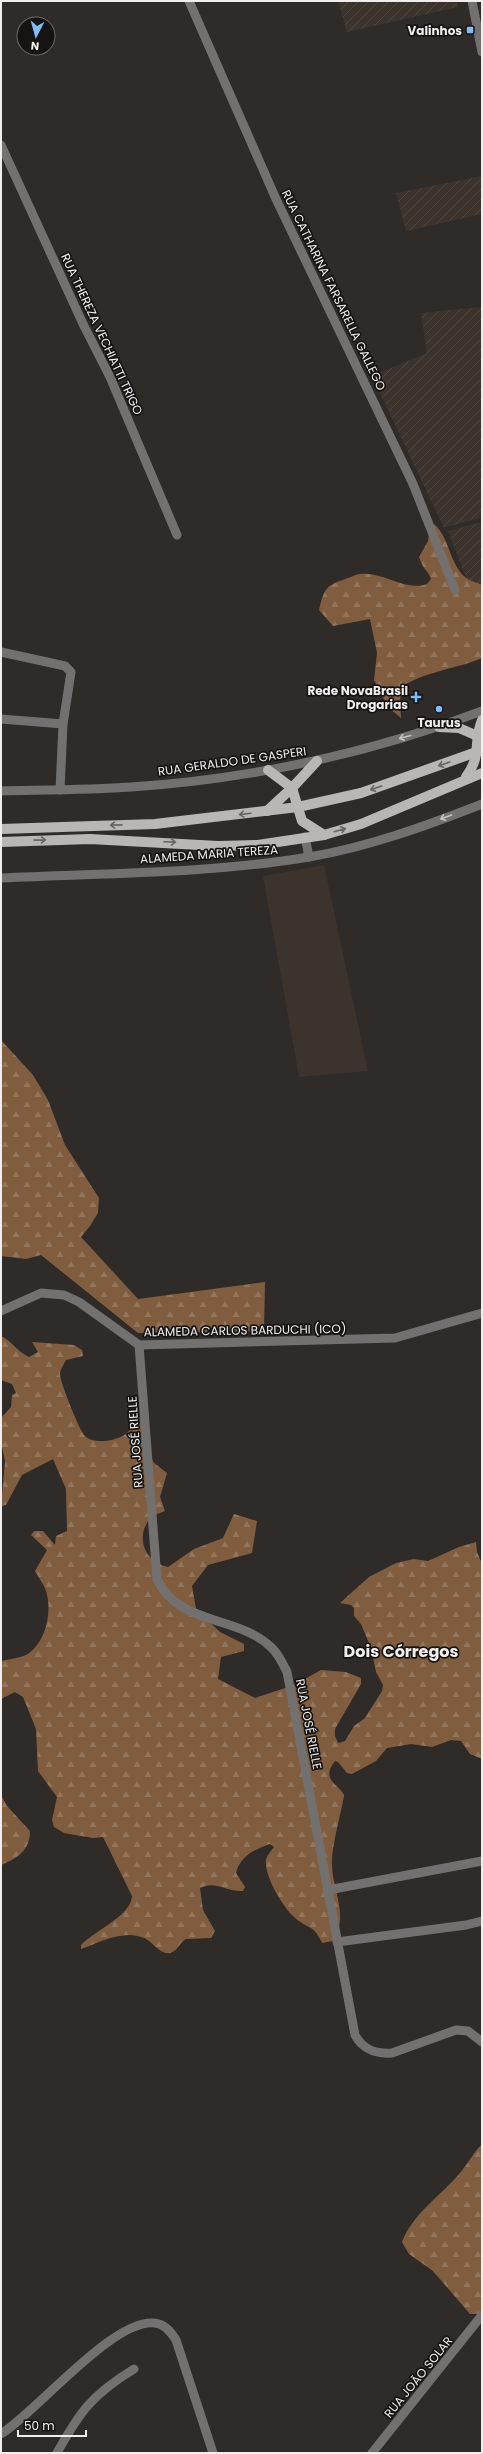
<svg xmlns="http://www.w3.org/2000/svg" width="483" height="2454" viewBox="0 0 483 2454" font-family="Poppins,sans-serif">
<defs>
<pattern id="industrial-furrows" width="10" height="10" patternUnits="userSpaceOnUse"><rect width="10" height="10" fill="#3c332c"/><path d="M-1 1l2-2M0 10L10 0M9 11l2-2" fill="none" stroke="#4f4741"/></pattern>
<pattern id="forest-firs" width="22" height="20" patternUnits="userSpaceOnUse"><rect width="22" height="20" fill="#815d3f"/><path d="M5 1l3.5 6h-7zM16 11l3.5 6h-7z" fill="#93755b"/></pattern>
</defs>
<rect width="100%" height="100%" fill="#2f2b29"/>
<path fill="#3c332c" d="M324,865L368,1071L299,1077L263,876Z"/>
<g fill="url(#industrial-furrows)">
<path d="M338,1H456L458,7L347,32Z"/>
<path d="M482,176V214L406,231L396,193Z"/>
<path d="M482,307V517L444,528L372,376L427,353L421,313Z"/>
<path d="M482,522V592L471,591L448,531Z"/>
</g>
<g fill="url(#forest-firs)">
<path d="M434,524C450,538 449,563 465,577C469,581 477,582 482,585V658C456,669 427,671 403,686L400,700L401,718L388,707L374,680L377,653L370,619L333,626L319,610C325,586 326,586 348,578C352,577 356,574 360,574C383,571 405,592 427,584L431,579C429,572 422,568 419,557L428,541L430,527Z"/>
<path d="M1,1040L33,1075L48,1100L65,1145L99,1198L98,1213L90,1226L81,1237L138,1299L265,1282L264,1331L138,1333L41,1255L26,1259L1,1256Z"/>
<path d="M1,1336C11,1340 16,1351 29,1357L38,1352L32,1342L74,1345L82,1350L83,1356L66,1360C64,1364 60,1370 60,1374C60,1382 80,1432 85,1436C93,1445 120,1441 128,1432C131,1429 132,1423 134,1418L139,1417L145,1421L151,1457L154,1463L167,1473L160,1497L165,1511C161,1513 156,1514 153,1516C149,1518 146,1525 144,1529C139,1548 150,1563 168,1567L194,1549L223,1538L234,1514L257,1521L252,1553L208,1565L192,1586L196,1609L220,1632L244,1644V1651L221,1657L218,1679L255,1698L294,1685L321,1670L346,1672L361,1678V1684L335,1729V1736L338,1743L345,1741L354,1726L365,1718L382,1691L383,1685L376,1672L371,1648L361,1624L354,1616V1608L351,1605L340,1603L369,1577L396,1563L414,1559L428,1561L459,1547L476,1542L477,1552L482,1564V1759L470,1754L461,1741L451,1740L432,1747L411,1744L387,1748L376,1761L352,1774L347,1773L338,1762L335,1761C320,1780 339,1784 344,1795C341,1815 331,1847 332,1866C333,1891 349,1917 333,1941L322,1943C313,1923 308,1930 294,1917C283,1907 264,1876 266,1860C267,1855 271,1851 274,1847L270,1844C254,1850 241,1855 236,1873L245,1887L243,1891C226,1892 216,1880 200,1888L203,1910L215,1931L211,1938L186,1939C179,1943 178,1951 170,1953C160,1955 152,1941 144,1938C124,1929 100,1942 81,1949V1945C94,1931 131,1916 132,1896L103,1837L93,1838L64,1833L54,1827L52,1820L57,1797L38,1771L36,1729L23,1697L15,1692L1,1699V1661C9,1659 21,1658 28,1654C47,1641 53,1608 45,1588C42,1582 38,1577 35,1571L47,1550L31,1535L34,1531H43L55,1545L56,1536L67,1531L66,1489L53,1459L22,1475L6,1505L1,1506L5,1461L1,1442V1418L11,1407L12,1395L16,1393L12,1384L1,1380Z"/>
<path d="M1,1795L7,1806L30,1831C30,1850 18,1858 1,1865Z"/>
<path d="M482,2144V2314H470L433,2271L409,2254L402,2242C413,2213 440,2197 459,2174C468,2164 473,2153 482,2144Z"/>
</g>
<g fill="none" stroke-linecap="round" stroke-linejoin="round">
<g stroke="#737170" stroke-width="9">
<path d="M189,1L276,199L413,484L455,590"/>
<path d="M472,1L482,52"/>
<path d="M1,145L83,324L110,377L177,535"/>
<path d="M1,652L65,666L71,672L63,724L60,790"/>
<path d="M1,719L63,724"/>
<path d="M1,791C44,790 88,790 131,787C251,779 370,753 482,711"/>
<path d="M305,837L309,857"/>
<path d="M1,878C103,873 208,874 309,857C368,847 426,826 482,804"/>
<path d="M1,1311L41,1293L64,1295L79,1302L139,1345L395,1338L482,1313"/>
<path d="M139,1345L157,1579C178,1626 239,1615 272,1648C279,1655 283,1664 287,1672L355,2035C363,2050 376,2054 392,2053L456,2030L468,2031L482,2042"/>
<path d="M328,1890L482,1861"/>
<path d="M337,1942L466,1925L482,1921"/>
<path d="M1,2434C37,2412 119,2311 159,2324C167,2326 172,2334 176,2340L213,2453"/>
<path d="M57,2453C80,2411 93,2394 134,2369"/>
<path d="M372,2453L482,2315"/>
</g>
<g stroke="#b9b6b3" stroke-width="10">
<path d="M439,727L459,728L482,738"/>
<path d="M268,770L292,788L302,821L324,835"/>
<path d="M466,777C483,753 472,745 482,720"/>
<path d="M267,811L292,788L317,761"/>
<path d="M1,829L155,824L298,807L361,793L482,750"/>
<path d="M1,842L90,839L218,846L258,845L324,835L361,824L482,773"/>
</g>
</g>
<defs><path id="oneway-shaft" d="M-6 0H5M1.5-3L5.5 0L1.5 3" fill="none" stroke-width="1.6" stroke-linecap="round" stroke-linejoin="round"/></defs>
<g stroke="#c5c2c1">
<use href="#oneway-shaft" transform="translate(405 737) rotate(165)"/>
<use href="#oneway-shaft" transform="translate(446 817) rotate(160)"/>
</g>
<g stroke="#686563">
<use href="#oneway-shaft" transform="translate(444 764) rotate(161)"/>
<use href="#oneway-shaft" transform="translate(376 788) rotate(161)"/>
<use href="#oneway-shaft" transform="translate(245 814) rotate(173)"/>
<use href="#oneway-shaft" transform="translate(116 825) rotate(179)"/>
<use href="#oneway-shaft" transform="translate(340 830) rotate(-16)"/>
<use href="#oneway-shaft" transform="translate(40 840) rotate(-1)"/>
<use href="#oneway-shaft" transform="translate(170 842) rotate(2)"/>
</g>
<g fill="#81bcfa" stroke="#161413" stroke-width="1.5">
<rect x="466" y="26" width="8" height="8" rx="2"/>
<path d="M414 691h4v4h4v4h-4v4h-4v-4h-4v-4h4z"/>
<circle cx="439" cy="709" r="4"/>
</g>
<g text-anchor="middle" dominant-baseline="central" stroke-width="3.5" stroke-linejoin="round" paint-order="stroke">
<g font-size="12" font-weight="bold" fill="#f1eeed" stroke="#161413" text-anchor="end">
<text x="462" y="30">Valinhos</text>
<text x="408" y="690">Rede NovaBrasil<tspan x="408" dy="14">Drogarias</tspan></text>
<text x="439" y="722" text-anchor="middle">Taurus</text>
</g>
<g font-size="12" fill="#f1eeed" stroke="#161413">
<text transform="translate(334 290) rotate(64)">RUA CATHARINA FARSARELLA GALLEGO</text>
<text transform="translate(102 334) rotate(65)">RUA THEREZA VECHIATTI TRIGO</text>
<text transform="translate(232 761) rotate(-8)">RUA GERALDO DE GASPERI</text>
<text transform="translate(209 854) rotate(-4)">ALAMEDA MARIA TEREZA</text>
<text transform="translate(245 1330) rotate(-1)">ALAMEDA CARLOS BARDUCHI (ICO)</text>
<text transform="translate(135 1442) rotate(-94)">RUA JOSÉ RIELLE</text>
<text transform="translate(309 1724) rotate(79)">RUA JOSÉ RIELLE</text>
<text transform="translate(418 2377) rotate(-51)">RUA JOÃO SOLAR</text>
</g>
<g font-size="16" font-weight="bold" fill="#f1eeed" stroke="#161413">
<text x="401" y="1651">Dois Córregos</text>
</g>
</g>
<rect width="483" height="2454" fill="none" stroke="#f1eeed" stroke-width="4"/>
<g transform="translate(36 36) rotate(186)"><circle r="19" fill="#161413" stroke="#6e6b6a"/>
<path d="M0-3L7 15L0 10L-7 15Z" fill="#81bcfa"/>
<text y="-6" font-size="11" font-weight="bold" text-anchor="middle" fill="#f1eeed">N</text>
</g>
<path d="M18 2430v6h68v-6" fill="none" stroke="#f1eeed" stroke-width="2"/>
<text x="24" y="2430" font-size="12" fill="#f1eeed" stroke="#161413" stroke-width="3" paint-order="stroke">50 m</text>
</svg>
